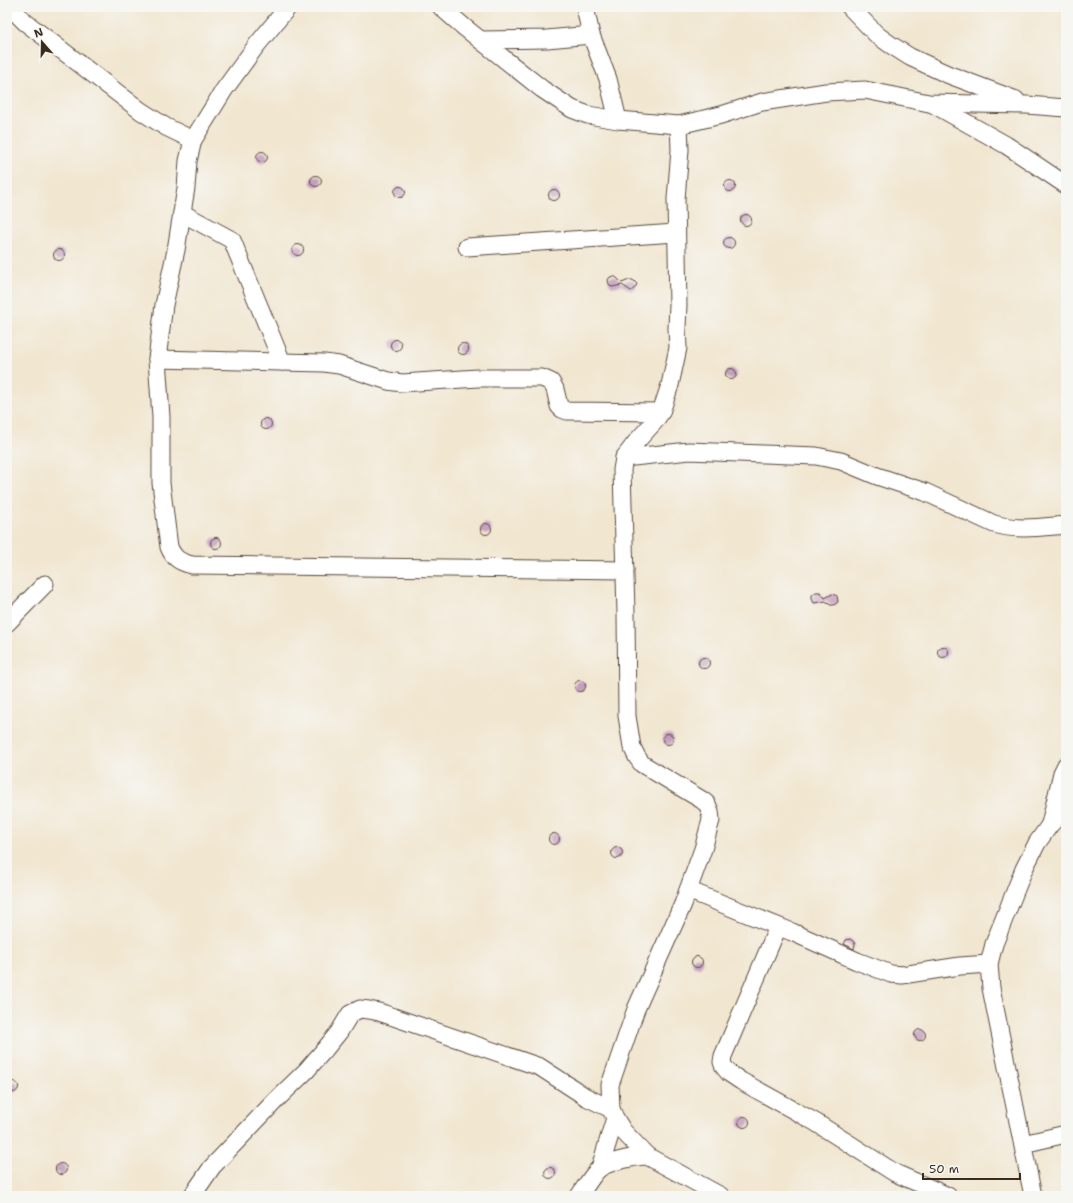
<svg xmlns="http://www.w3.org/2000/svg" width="1073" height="1203" viewBox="0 0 1073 1203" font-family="'Shantell Sans',sans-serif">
<rect width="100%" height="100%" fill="#f6f6f2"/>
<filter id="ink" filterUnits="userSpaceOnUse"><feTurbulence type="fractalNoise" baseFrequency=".025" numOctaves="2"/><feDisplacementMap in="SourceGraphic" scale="8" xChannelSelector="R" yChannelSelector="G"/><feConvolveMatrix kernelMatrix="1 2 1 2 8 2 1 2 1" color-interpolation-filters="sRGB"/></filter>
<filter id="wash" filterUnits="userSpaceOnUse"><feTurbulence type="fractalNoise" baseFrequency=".012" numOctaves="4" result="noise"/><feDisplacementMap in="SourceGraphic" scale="16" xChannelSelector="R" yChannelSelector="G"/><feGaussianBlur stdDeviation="0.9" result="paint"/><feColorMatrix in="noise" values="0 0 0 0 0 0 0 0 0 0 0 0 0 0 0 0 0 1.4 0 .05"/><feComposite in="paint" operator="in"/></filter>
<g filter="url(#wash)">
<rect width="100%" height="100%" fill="#f1e6d0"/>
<g id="blocks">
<g fill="#c49ec1">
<circle cx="262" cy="157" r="5.5"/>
<circle cx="316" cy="181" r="5.5"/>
<circle cx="730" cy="186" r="5.5"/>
<circle cx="400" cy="192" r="5.5"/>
<circle cx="554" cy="195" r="5.5"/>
<circle cx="746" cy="220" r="5.5"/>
<circle cx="729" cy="243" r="5.5"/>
<circle cx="298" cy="250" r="5.5"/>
<circle cx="59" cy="255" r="5.5"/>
<path d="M614,276L617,278L622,283L629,280H633L637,284L635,288L631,291L622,285L612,287L609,284L608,280L610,277Z"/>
<circle cx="396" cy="345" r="5.5"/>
<circle cx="463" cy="349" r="5.5"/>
<circle cx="731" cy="374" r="5.5"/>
<circle cx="266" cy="424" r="5.5"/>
<circle cx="486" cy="529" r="5.5"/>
<circle cx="216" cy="543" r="5.5"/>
<path d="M816,592H820L825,598L832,594L835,595L837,596L838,602L834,605H830L826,601L814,603L812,599V595Z"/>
<circle cx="943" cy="652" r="5.5"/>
<circle cx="704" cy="663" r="5.5"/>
<circle cx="580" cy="686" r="5.5"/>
<circle cx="668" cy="739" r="5.5"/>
<circle cx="554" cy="839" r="5.5"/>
<circle cx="617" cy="853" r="5.5"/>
<path d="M846,940L850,939L853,941L855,944L854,949L844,944Z"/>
<circle cx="697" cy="962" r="5.5"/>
<circle cx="920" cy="1035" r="5.5"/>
<circle cx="13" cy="1087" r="5.5"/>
<circle cx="744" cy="1122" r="5.5"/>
<circle cx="61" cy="1169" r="5.5"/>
<circle cx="550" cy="1173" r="5.5"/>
</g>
</g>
</g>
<g filter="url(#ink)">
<use href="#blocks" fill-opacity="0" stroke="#564639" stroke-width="1"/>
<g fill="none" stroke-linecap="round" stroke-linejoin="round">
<g stroke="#564639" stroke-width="19">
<g id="minor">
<path d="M10,7L25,22L141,111L166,127L193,140"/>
<path d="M288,7L256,46L224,90L193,140L188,161L186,188L176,250L164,305L157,359L161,417V483L169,547C174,559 180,562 192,565L625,570"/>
<path d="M441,7L464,27L542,89L572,109L588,115L618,120L679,125L680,150L676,199L678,305L677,328L678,348L670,385L661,412L655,421L637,441L624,458L622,470L626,612L627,716L632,747L637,757L642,764L702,800L707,804L710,811L711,820L703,849L683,904L636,1009L610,1085L611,1109L615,1118L623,1131L647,1156"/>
<path d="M585,7L591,35L608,79L618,120"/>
<path d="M850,7L877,35L891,45L910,57L947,74L1016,100"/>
<path d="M480,40L547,39L591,35"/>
<path d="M933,104L1006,145L1066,185"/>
<path d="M679,125L721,115L762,102L826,92L865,90L929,103L1027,105L1066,108"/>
<path d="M182,213L232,240L282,362"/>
<path d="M467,247L676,233"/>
<path d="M157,359L324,363L339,365L388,381L402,383L478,378H542L551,382L555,389L559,406L562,409L567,411L661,412"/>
<path d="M624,458L689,451L816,456L841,461L877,476L925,492L994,524C1018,531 1042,527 1066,525"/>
<path d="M7,623L45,584"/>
<path d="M1050,824L1062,773L1066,765"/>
<path d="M688,890L792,932L857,961L891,974L902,975L960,966L989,964"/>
<path d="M778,927L723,1056L722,1062L724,1067L729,1073L741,1081L815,1122L895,1173L948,1196"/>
<path d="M1023,1144L1066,1134"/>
<path d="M600,1168L615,1118"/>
<path d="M192,1196L212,1167L276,1100L306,1071L326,1048L339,1032L350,1014L360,1009L369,1010L379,1012L540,1067L586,1097L611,1109"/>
<path d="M579,1196C584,1189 594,1172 600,1168C608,1162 637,1156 647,1156L721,1196"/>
<path d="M1033,1196L991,988L989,964L994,944L1024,869L1037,843L1049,826L1066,807"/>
</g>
</g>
<use href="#minor" stroke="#fff" stroke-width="17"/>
</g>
</g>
<rect width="1073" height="1203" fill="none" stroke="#f6f6f2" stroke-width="24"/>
<g transform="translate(42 42) rotate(340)" stroke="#f6f6f2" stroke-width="3" paint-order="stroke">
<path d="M0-3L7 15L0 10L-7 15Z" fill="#3b2a1e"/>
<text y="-6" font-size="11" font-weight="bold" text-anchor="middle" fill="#3b2a1e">N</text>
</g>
<path d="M923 1173v6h97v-6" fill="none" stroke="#3b2a1e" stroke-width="2"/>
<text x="929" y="1173" font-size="12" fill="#3b2a1e" stroke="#f6f6f2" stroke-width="3" paint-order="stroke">50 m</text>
</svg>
